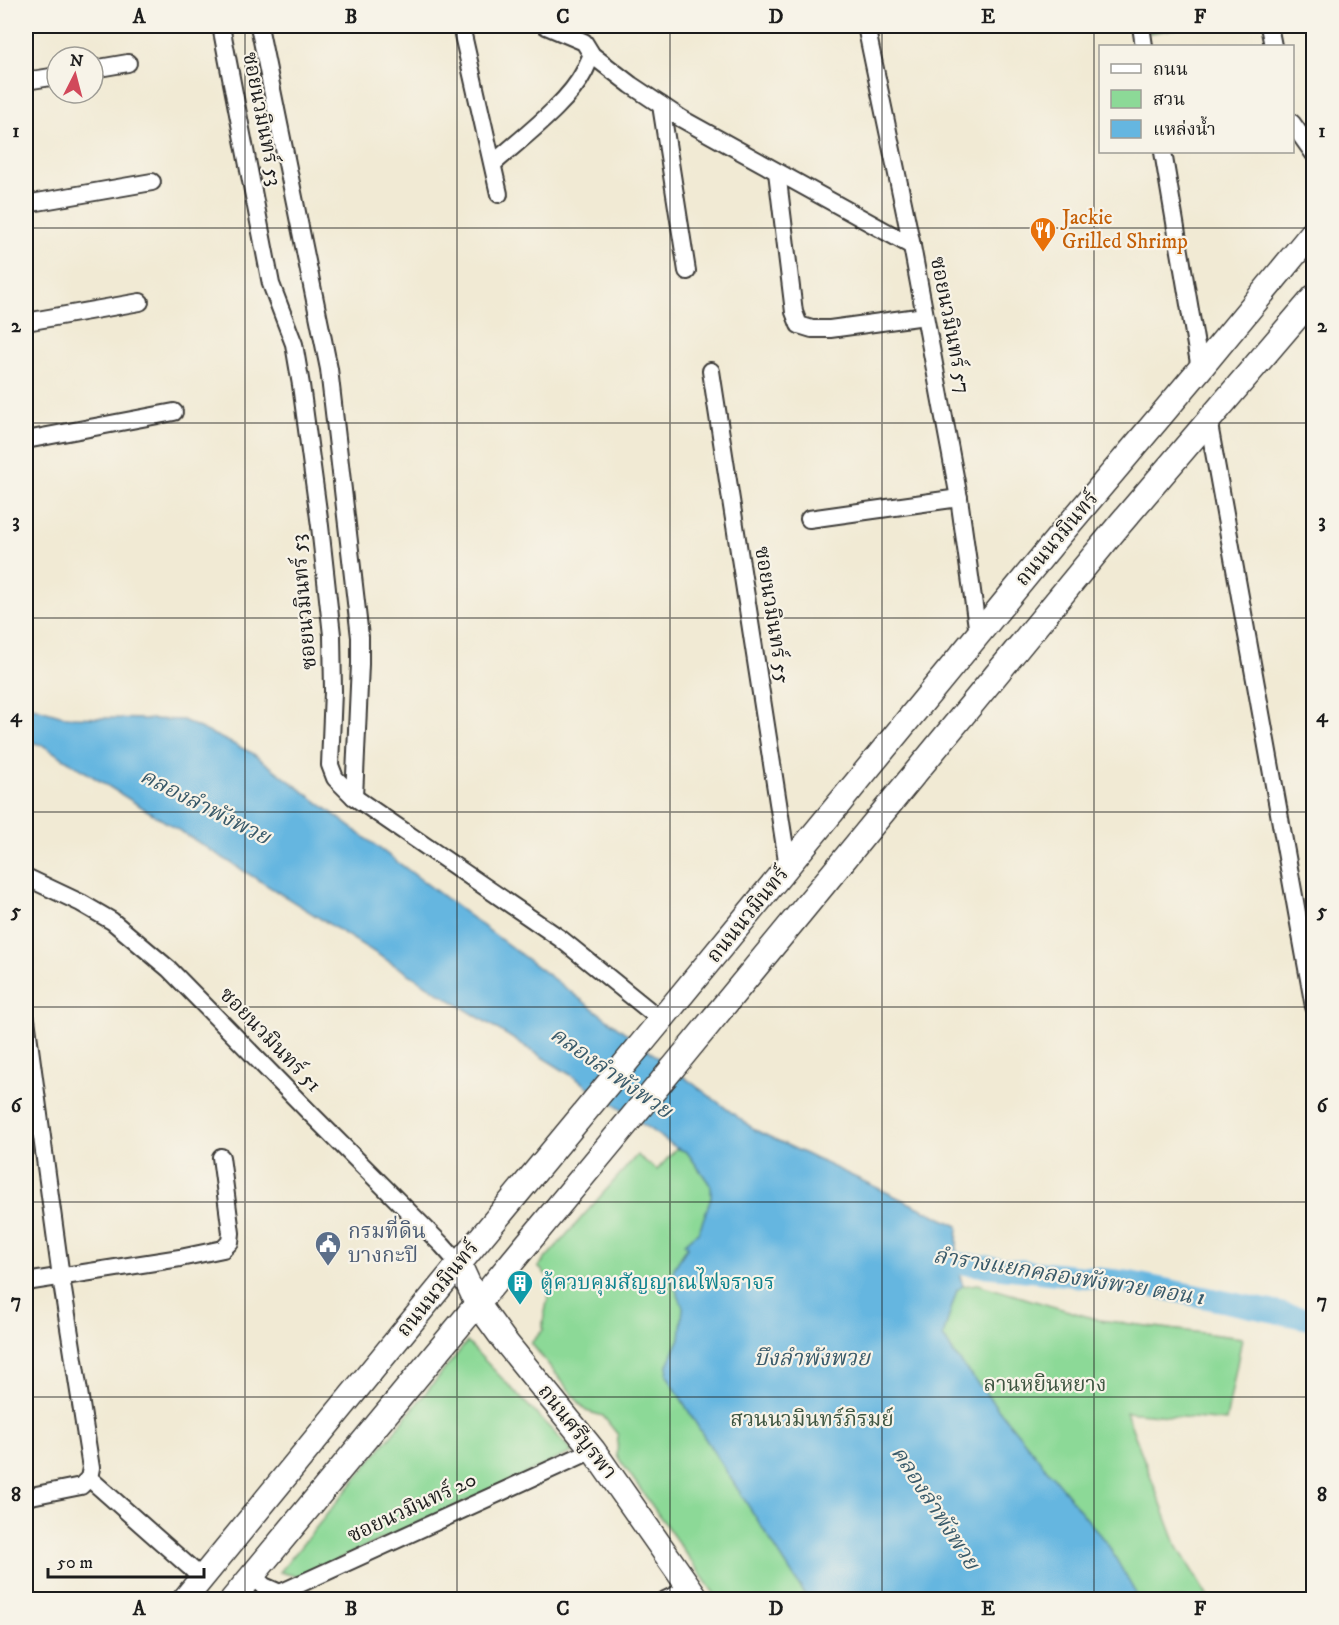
<svg xmlns="http://www.w3.org/2000/svg" width="1339" height="1625" viewBox="0 0 1339 1625" font-family="'IM FELL DW Pica','Noto Serif Thai',serif">
<rect width="100%" height="100%" fill="#f7f3e8"/>
<filter id="ink" filterUnits="userSpaceOnUse"><feTurbulence type="fractalNoise" baseFrequency=".0167" numOctaves="2"/><feDisplacementMap in="SourceGraphic" scale="12" xChannelSelector="R" yChannelSelector="G"/><feConvolveMatrix kernelMatrix="1 2 1 2 8 2 1 2 1" color-interpolation-filters="sRGB"/></filter>
<filter id="wash" filterUnits="userSpaceOnUse"><feTurbulence type="fractalNoise" baseFrequency=".008" numOctaves="4" result="noise"/><feDisplacementMap in="SourceGraphic" scale="24" xChannelSelector="R" yChannelSelector="G"/><feGaussianBlur stdDeviation="1.35" result="paint"/><feColorMatrix in="noise" values="0 0 0 0 0 0 0 0 0 0 0 0 0 0 0 0 0 1.4 0 .05"/><feComposite in="paint" operator="in"/></filter>
<g filter="url(#wash)">
<rect width="100%" height="100%" fill="#f1ead4"/>
<g fill="#8cd997" stroke="#547a5a" stroke-width="1.5">
<path d="M677,1148L687,1152L711,1186L963,1286L977,1284L1099,1320L1242,1338L1226,1421L1126,1412L1176,1544L1209,1599H718L617,1456L618,1435L603,1416L586,1411L531,1343L543,1330V1321L549,1293L556,1284L538,1267L637,1155L657,1170Z"/>
<path d="M467,1342L573,1452L299,1577L280,1572Z"/>
</g>
<path fill="#71b980" stroke="#466a4e" stroke-width="1.5" d="M1148,26H1192L1149,33Z"/>
<path fill="#65b6e0" stroke="#40697e" stroke-width="1.5" d="M26,705L67,717L183,720L252,753L755,1130L958,1226L956,1263L963,1286L957,1290L943,1336L954,1354L1108,1545L1139,1599H808L701,1432L667,1375L668,1365L680,1338L683,1307L672,1280L674,1268L688,1246L684,1244L699,1231L711,1198V1186L687,1152L677,1148L574,1077L44,746L26,740Z"/>
<g fill="none" stroke-linecap="round" stroke-linejoin="round">
<path stroke="#65b6e0" stroke-width="22" d="M926,1254L956,1263L1130,1282L1314,1320"/>
</g>
</g>
<g filter="url(#ink)">
<g fill="none" stroke-linecap="round" stroke-linejoin="round">
<g stroke="#3c3b38" stroke-width="20">
<g id="street">
<path d="M221,26L271,284L294,344L301,385L320,526L332,635L333,691L330,765L335,778L354,797L561,939L661,1020"/>
<path d="M259,26L329,369L360,637V664L354,797"/>
<path d="M461,26L499,194"/>
<path d="M546,26L584,42L592,55L631,85L682,119L912,246"/>
<path d="M866,26L912,246L959,498L978,634"/>
<path d="M1141,26L1144,46"/>
<path d="M1269,26L1273,46"/>
<path d="M93,69L128,63"/>
<path d="M26,81L57,76"/>
<path d="M661,105L687,271"/>
<path d="M1292,123L1314,154"/>
<path d="M1163,152L1200,369"/>
<path d="M493,164C520,139 568,104 584,72C587,66 589,60 592,55"/>
<path d="M777,172L794,312L799,325L812,329H830L925,316"/>
<path d="M26,204L152,182"/>
<path d="M26,322L140,302"/>
<path d="M711,371L788,867"/>
<path d="M1208,419L1314,1007"/>
<path d="M26,440L174,412"/>
<path d="M809,519L959,498"/>
<path d="M26,877L81,903L112,921L169,969L312,1115L442,1245L459,1264"/>
<path d="M26,1019L61,1277L91,1468L89,1478L81,1486L26,1497"/>
<path d="M26,1282L180,1258L223,1249L230,1242L231,1233L221,1157"/>
<path d="M89,1478L202,1578"/>
<path d="M252,1575L264,1586L280,1593L593,1450"/>
<path d="M665,1600L690,1588"/>
</g>
</g>
<g stroke="#3c3b38" stroke-width="27">
<g id="secondary">
<path d="M459,1264L477,1303L504,1340L593,1450L698,1600"/>
<path d="M184,1600L459,1264L661,1020L1060,535L1200,369L1314,231"/>
<path d="M232,1600L676,1064L1120,524L1314,297"/>
</g>
</g>
<use href="#street" stroke="#fff" stroke-width="16"/>
<use href="#secondary" stroke="#fff" stroke-width="24"/>
</g>
</g>
<path fill="none" stroke="#1c1c1c" stroke-width="1.5" stroke-opacity="0.55" d="M245,26V1600M457,26V1600M670,26V1600M882,26V1600M1094,26V1600M26,228H1314M26,423H1314M26,618H1314M26,812H1314M26,1007H1314M26,1202H1314M26,1397H1314"/>
<defs>
<g id="restaurant-pin" transform="scale(1.35)"><path d="M0 17L-7.5 6A9.5 9.5 0 1 1 7.5 6Z" fill="#e8710a" stroke="#f7f3e8"/><path d="M-5-6h1v4h1v-4h1v4h1v-4h1v5L-1.5 .5V6h-2V.5L-5-1ZM5-6V6H3V1.5H1.5Q1.5-4 5-6Z" fill="#fff"/></g>
<g id="civic-pin" transform="scale(1.35)"><path d="M0 17L-7.5 6A9.5 9.5 0 1 1 7.5 6Z" fill="#5c6f8a" stroke="#f7f3e8"/><path d="M-.6-6.5H3V-4.5H.6V-3L4-1V1h2V6H-6V1h2V-1L-.6-3ZM-1.2 2.5V6h2.4V2.5Z" fill="#fff"/></g>
<g id="building-pin" transform="scale(1.35)"><path d="M0 17L-7.5 6A9.5 9.5 0 1 1 7.5 6Z" fill="#0f9aa8" stroke="#f7f3e8"/><path d="M-4-6H4V6H1V3H-1V6H-4ZM-2.5-4.3h1.7v1.8h-1.7ZM.8-4.3h1.7v1.8H.8ZM-2.5-1h1.7V.8h-1.7ZM.8-1h1.7V.8H.8Z" fill="#fff"/></g>
</defs>
<g fill-rule="evenodd">
<use href="#restaurant-pin" x="1043" y="230"/>
<use href="#civic-pin" x="328" y="1244"/>
<use href="#building-pin" x="520" y="1283"/>
</g>
<g text-anchor="middle" dominant-baseline="central" stroke-width="4.5" stroke-linejoin="round" paint-order="stroke">
<g font-size="21" fill="#1c1c1c" stroke="#f7f3e8">
<text transform="translate(262 119) rotate(79)">ซอยนวมินทร์ 53</text>
<text transform="translate(950 325) rotate(79)">ซอยนวมินทร์ 57</text>
<text transform="translate(1057 539) rotate(-50)">ถนนนวมินทร์</text>
<text transform="translate(304 602) rotate(-95)">ซอยนวมินทร์ 53</text>
<text transform="translate(772 615) rotate(81)">ซอยนวมินทร์ 55</text>
<text transform="translate(748 915) rotate(-51)">ถนนนวมินทร์</text>
<text transform="translate(270 1040) rotate(46)">ซอยนวมินทร์ 51</text>
<text transform="translate(438 1289) rotate(-51)">ถนนนวมินทร์</text>
<text transform="translate(577 1432) rotate(52)">ถนนศรีบูรพา</text>
<text transform="translate(412 1508) rotate(-25)">ซอยนวมินทร์ 20</text>
</g>
<g font-size="21" fill="#c56008" stroke="#f7f3e8" text-anchor="start">
<text x="1062" y="218">Jackie<tspan x="1062" dy="24">Grilled Shrimp</tspan></text>
</g>
<g font-size="21" fill="#4e5e75" stroke="#f7f3e8" text-anchor="start">
<text x="348" y="1232">กรมที่ดิน<tspan x="348" dy="24">บางกะปิ</tspan></text>
</g>
<g font-size="21" fill="#0d838f" stroke="#f7f3e8" text-anchor="start">
<text x="540" y="1283">ตู้ควบคุมสัญญาณไฟจราจร</text>
</g>
<g font-size="21" fill="#3e5541" stroke="#f7f3e8">
<text x="1045" y="1385">ลานหยินหยาง</text>
<text x="812" y="1420">สวนนวมินทร์ภิรมย์</text>
</g>
<g font-size="22" font-style="italic" fill="#395a6a" stroke="#f7f3e8">
<text transform="translate(205 807) rotate(27)">คลองลำพังพวย</text>
<text transform="translate(611 1073) rotate(35)">คลองลำพังพวย</text>
<text transform="translate(1069 1277) rotate(9)">ลำรางแยกคลองพังพวย ตอน 1</text>
<text x="812" y="1358">บึงลำพังพวย</text>
<text transform="translate(935 1508) rotate(57)">คลองลำพังพวย</text>
</g>
</g>
<rect width="1339" height="1625" fill="none" stroke="#f7f3e8" stroke-width="66"/>
<rect x="1099" y="45" width="195" height="108" fill="#f7f3e8" stroke="#9f9d96" stroke-width="1.5"/>
<rect x="1111" y="64" width="30" height="9" fill="#ffffff" stroke="#9f9d96" stroke-width="1.5"/>
<text x="1153" y="75" font-size="18" fill="#1c1c1c">ถนน</text>
<rect x="1111" y="90" width="30" height="18" fill="#8cd997" stroke="#9f9d96" stroke-width="1.5"/>
<text x="1153" y="105" font-size="18" fill="#1c1c1c">สวน</text>
<rect x="1111" y="120" width="30" height="18" fill="#65b6e0" stroke="#9f9d96" stroke-width="1.5"/>
<text x="1153" y="135" font-size="18" fill="#1c1c1c">แหล่งน้ำ</text>
<g transform="translate(75 75) rotate(6)"><circle r="28" fill="#f7f3e8" stroke="#9f9d96" stroke-width="1.5"/>
<path d="M0-4.5L10 22L0 15L-10 22Z" fill="#d1495b"/>
<text y="-9" font-size="16" font-weight="bold" text-anchor="middle" fill="#1c1c1c">N</text>
</g>
<path d="M48 1568v9h156v-9" fill="none" stroke="#1c1c1c" stroke-width="3"/>
<text x="57" y="1568" font-size="18" fill="#1c1c1c" stroke="#f7f3e8" stroke-width="4.5" paint-order="stroke">50 m</text>
<rect x="33" y="33" width="1273" height="1559" fill="none" stroke="#1c1c1c" stroke-width="2"/>
<g font-size="20" text-anchor="middle" font-weight="bold" fill="#1c1c1c">
<text x="139" y="23">A</text>
<text x="351" y="23">B</text>
<text x="563" y="23">C</text>
<text x="776" y="23">D</text>
<text x="988" y="23">E</text>
<text x="1200" y="23">F</text>
<text x="16" y="137">1</text>
<text x="1322" y="137">1</text>
<text x="16" y="332">2</text>
<text x="1322" y="332">2</text>
<text x="16" y="527">3</text>
<text x="1322" y="527">3</text>
<text x="16" y="722">4</text>
<text x="1322" y="722">4</text>
<text x="16" y="917">5</text>
<text x="1322" y="917">5</text>
<text x="16" y="1112">6</text>
<text x="1322" y="1112">6</text>
<text x="16" y="1307">7</text>
<text x="1322" y="1307">7</text>
<text x="16" y="1501">8</text>
<text x="1322" y="1501">8</text>
<text x="139" y="1615">A</text>
<text x="351" y="1615">B</text>
<text x="563" y="1615">C</text>
<text x="776" y="1615">D</text>
<text x="988" y="1615">E</text>
<text x="1200" y="1615">F</text>
</g>
</svg>
